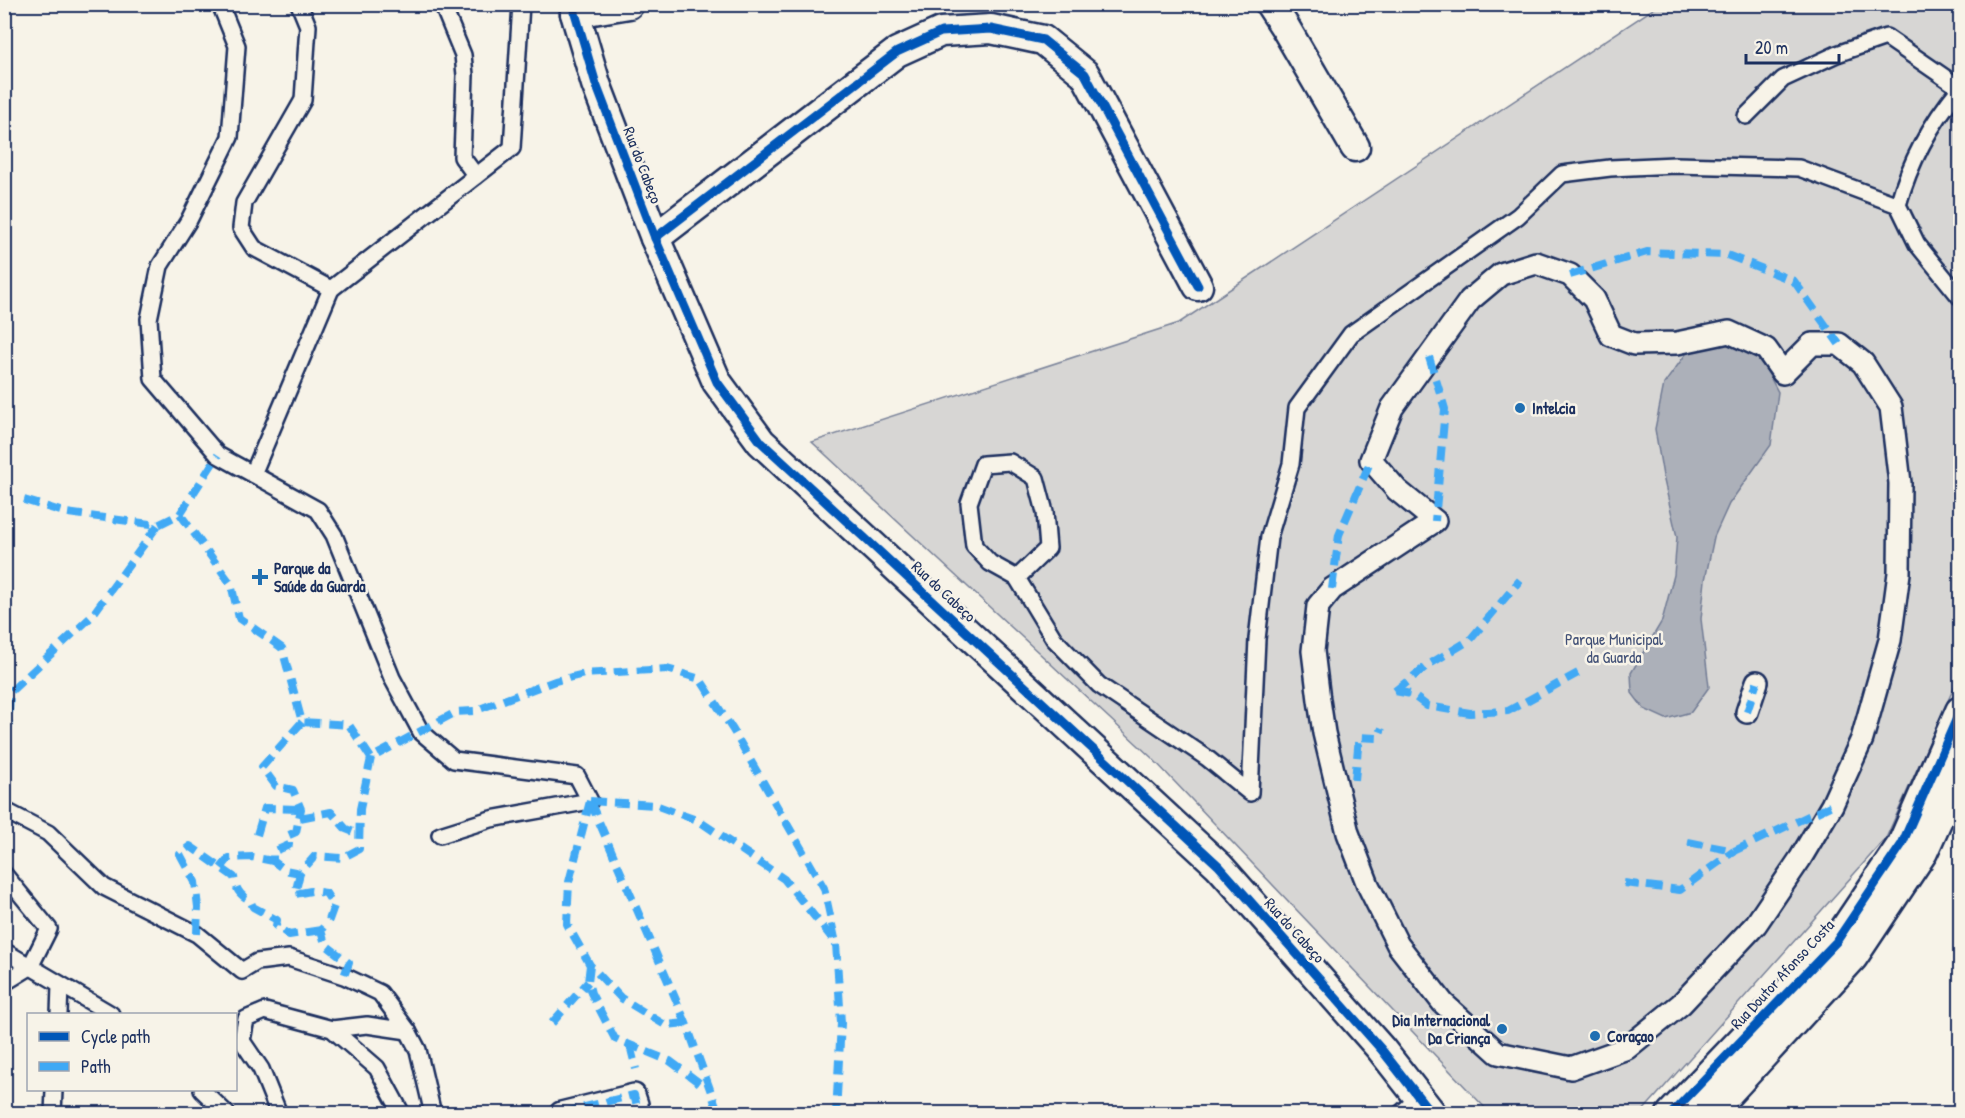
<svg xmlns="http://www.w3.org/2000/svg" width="1965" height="1118" viewBox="0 0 1965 1118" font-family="'Patrick Hand',sans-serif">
<rect width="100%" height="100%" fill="#f7f3e8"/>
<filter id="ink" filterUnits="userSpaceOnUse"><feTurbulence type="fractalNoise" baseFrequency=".0167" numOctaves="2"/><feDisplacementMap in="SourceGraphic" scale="12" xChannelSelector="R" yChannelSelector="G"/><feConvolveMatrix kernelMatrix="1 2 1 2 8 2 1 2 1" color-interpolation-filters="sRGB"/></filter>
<g filter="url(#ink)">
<path fill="#d7d6d4" stroke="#798299" stroke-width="1.5" d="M1659,5H1960V674L1886,838L1641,1113H1490L1152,758L812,442L1179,323Z"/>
<path fill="#acb0b9" stroke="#727c95" stroke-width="1.5" d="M1727,343L1761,360L1778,392L1771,445L1729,504L1714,537L1705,580L1701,619L1709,687L1691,712L1666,719L1644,709L1632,693L1631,673L1662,621L1674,575L1677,537L1663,476L1655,429L1664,384L1688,351Z"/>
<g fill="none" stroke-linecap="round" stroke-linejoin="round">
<g stroke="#1b2f5e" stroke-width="20">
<g id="service">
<path d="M220,4L237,46L230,137L189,220L160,266L149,319L153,379L218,455L318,510L334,535L392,678L421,732L454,760L577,776L590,801L491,819L440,835"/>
<path d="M299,4L308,26L303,100L244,203L241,228L254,248L331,289L512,148L521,4"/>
<path d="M442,4L463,55L465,75L462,157L476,176"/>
<path d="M1960,88C1931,123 1910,161 1898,205L1917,244L1960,297"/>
<path d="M1746,116L1783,79L1837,54L1886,37L1960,88"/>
<path d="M253,474L331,289"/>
<path d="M1017,578L1048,548L1045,512L1036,478L1010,462L983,464L969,503L974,546L990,563L1017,578L1054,639L1099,685L1207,758L1250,793L1257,639L1269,537L1291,464L1297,408L1351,334L1518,216L1562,174L1610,168L1675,165L1799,168L1898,205"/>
<path d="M4,810L48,833L104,887L197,934L242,971L257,962L289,958L344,976L380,993L408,1031L418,1050L433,1114"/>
<path d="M4,874L49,929L30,967L4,983"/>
<path d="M4,951L111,1014"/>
<path d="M59,1014L60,985"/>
<path d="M332,1029L367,1025L408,1031"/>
<path d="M202,1090L227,1114"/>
<path d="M53,1114L54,1090"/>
<path d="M279,1114L261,1069L242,1041L246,1019L265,1011L332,1029L377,1068L402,1114"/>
<path d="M1400,1114L1419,1098"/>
</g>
</g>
<g stroke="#1b2f5e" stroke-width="26">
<g id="pedestrian">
<path d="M1536,263L1570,275L1594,299L1611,335L1634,344L1677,343L1729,332L1766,349L1783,373L1812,344H1839L1863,363L1891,407L1900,483L1899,573L1890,640L1862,739L1832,805L1800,859L1756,924L1681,1004L1627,1048L1571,1068L1498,1053L1443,1003L1398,945L1368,885L1348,833L1324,733L1319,700L1313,651L1318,606L1332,589L1435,521L1397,490L1371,460L1392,408L1470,300L1501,274Z"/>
<path d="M1747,712L1757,682"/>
<path d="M561,1113L634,1095L637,1104"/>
</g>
</g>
<g stroke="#1b2f5e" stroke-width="33">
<g id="minor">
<path d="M575,4V13L596,84L655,238L717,382L761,442L1219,866L1381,1049L1432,1114"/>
<path d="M1270,4L1285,27L1355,147"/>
<path d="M575,13L629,4"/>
<path d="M655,238L897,52L941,32L991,29L1043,40L1085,74L1198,286"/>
<path d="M1671,1114L1836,942L1902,844L1960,711"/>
<path d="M1709,1114L1853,957L1923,852L1960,770"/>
</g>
</g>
<use href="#service" stroke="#f7f3e8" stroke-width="15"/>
<use href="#pedestrian" stroke="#f7f3e8" stroke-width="21"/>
<use href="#minor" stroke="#f7f3e8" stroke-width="28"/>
<g stroke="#3fa9f5" stroke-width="8" stroke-dasharray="15 8" stroke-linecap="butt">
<path d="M1570,275L1647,252L1727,255L1794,281L1839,344"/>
<path d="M1429,357L1445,409L1435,521"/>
<path d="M24,500L67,513L158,525L180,514L218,455"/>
<path d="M180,514L231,584L239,618L282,648L302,722L349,725L371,758L456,712L474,711L555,681L584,674L667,669L700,679L733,730L824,888L836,943"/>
<path d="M1332,589L1339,535L1371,460"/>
<path d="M1395,691L1411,694L1427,706L1470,713L1508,711L1578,673"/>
<path d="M1395,691L1428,665L1470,640L1520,580"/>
<path d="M1747,712L1757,682"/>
<path d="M302,722L262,767L276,786L293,790L301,809L296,832L289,835V845L273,852V861L285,870L300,873L315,856L342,858L359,849L360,809L371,758"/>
<path d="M1355,780L1359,737L1378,738L1382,728"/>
<path d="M590,801L655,805L699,821L784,879L836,943L841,1023L836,1114"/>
<path d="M590,801L686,1023L719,1114"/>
<path d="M590,801L569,882L567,924L590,965L621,998L665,1025L686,1023"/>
<path d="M4,805L10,692L91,617L158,525"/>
<path d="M300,818L331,812L346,829L359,834"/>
<path d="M257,835L265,808L301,809"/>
<path d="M1688,842L1734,851L1832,805"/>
<path d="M221,868L229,858L252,857L273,861"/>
<path d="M300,873L295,894L311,891L326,893L334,906L329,920L321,930L325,944L349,963L344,976"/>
<path d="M1624,883L1680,890L1734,851"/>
<path d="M197,934L198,907L195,882L180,854L190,846L234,877C236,889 239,895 250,900L253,907L277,920L276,926L289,935L321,930"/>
<path d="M590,965L588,982L591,993L615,1039L670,1061L701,1084"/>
<path d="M552,1023L588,982"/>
<path d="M630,1045L636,1069"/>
<path d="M561,1113L634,1095L639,1114"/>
</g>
<g stroke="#f7f3e8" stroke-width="13">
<g id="cycleway">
<path d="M575,4V13L596,84L655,238L717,382L761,442L1219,866L1381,1049L1432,1114"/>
<path d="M655,238L897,52L941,32L991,29L1043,40L1085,74L1198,286"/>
<path d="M1671,1114L1836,942L1902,844L1960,711"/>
</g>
</g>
<use href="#cycleway" stroke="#0057b8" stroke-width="9"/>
</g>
</g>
<g fill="#1f6fb2" stroke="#f7f3e8" stroke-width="2">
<circle cx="1520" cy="408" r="6"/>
<path d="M257 568h6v6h6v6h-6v6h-6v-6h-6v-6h6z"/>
<circle cx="1502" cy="1029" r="6"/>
<circle cx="1595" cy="1036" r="6"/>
</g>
<g text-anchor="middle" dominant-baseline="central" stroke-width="5" stroke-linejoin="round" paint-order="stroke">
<g font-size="16" fill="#1b2f5e" stroke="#f7f3e8">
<text transform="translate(643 165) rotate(69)">Rua do Cabeço</text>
<text transform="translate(944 591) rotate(43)">Rua do Cabeço</text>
<text transform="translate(1295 930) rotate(48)">Rua do Cabeço</text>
<text transform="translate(1782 974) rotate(-47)">Rua Doutor Afonso Costa</text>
</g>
<g font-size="16" font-weight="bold" fill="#1b2f5e" stroke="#f7f3e8" text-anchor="start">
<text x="1532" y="408">Intelcia</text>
<text x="274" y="568">Parque da<tspan x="274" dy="18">Saúde da Guarda</tspan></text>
<text x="1490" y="1020" text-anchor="end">Dia Internacional<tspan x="1490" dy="18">Da Criança</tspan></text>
<text x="1607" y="1036">Coraçao</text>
</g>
<g font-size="16" fill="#415076" stroke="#f7f3e8">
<text x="1614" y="639">Parque Municipal<tspan x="1614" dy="18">da Guarda</tspan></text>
</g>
</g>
<rect width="1965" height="1118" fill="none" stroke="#f7f3e8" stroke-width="24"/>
<rect x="12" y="12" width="1941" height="1094" fill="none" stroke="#1b2f5e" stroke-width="2" filter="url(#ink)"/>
<rect x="27" y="1013" width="210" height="78" fill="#f7f3e8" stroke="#9fa5b1" stroke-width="1.5"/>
<rect x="39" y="1032" width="30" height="9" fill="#0057b8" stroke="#9fa5b1" stroke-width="1.5"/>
<text x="81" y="1043" font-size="18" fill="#1b2f5e">Cycle path</text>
<rect x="39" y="1062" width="30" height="9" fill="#3fa9f5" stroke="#9fa5b1" stroke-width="1.5"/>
<text x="81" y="1073" font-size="18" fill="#1b2f5e">Path</text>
<path d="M1746 54v9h93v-9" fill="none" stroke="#1b2f5e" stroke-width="3"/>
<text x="1755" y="54" font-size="18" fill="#1b2f5e" stroke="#f7f3e8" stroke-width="4.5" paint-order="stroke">20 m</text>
</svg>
